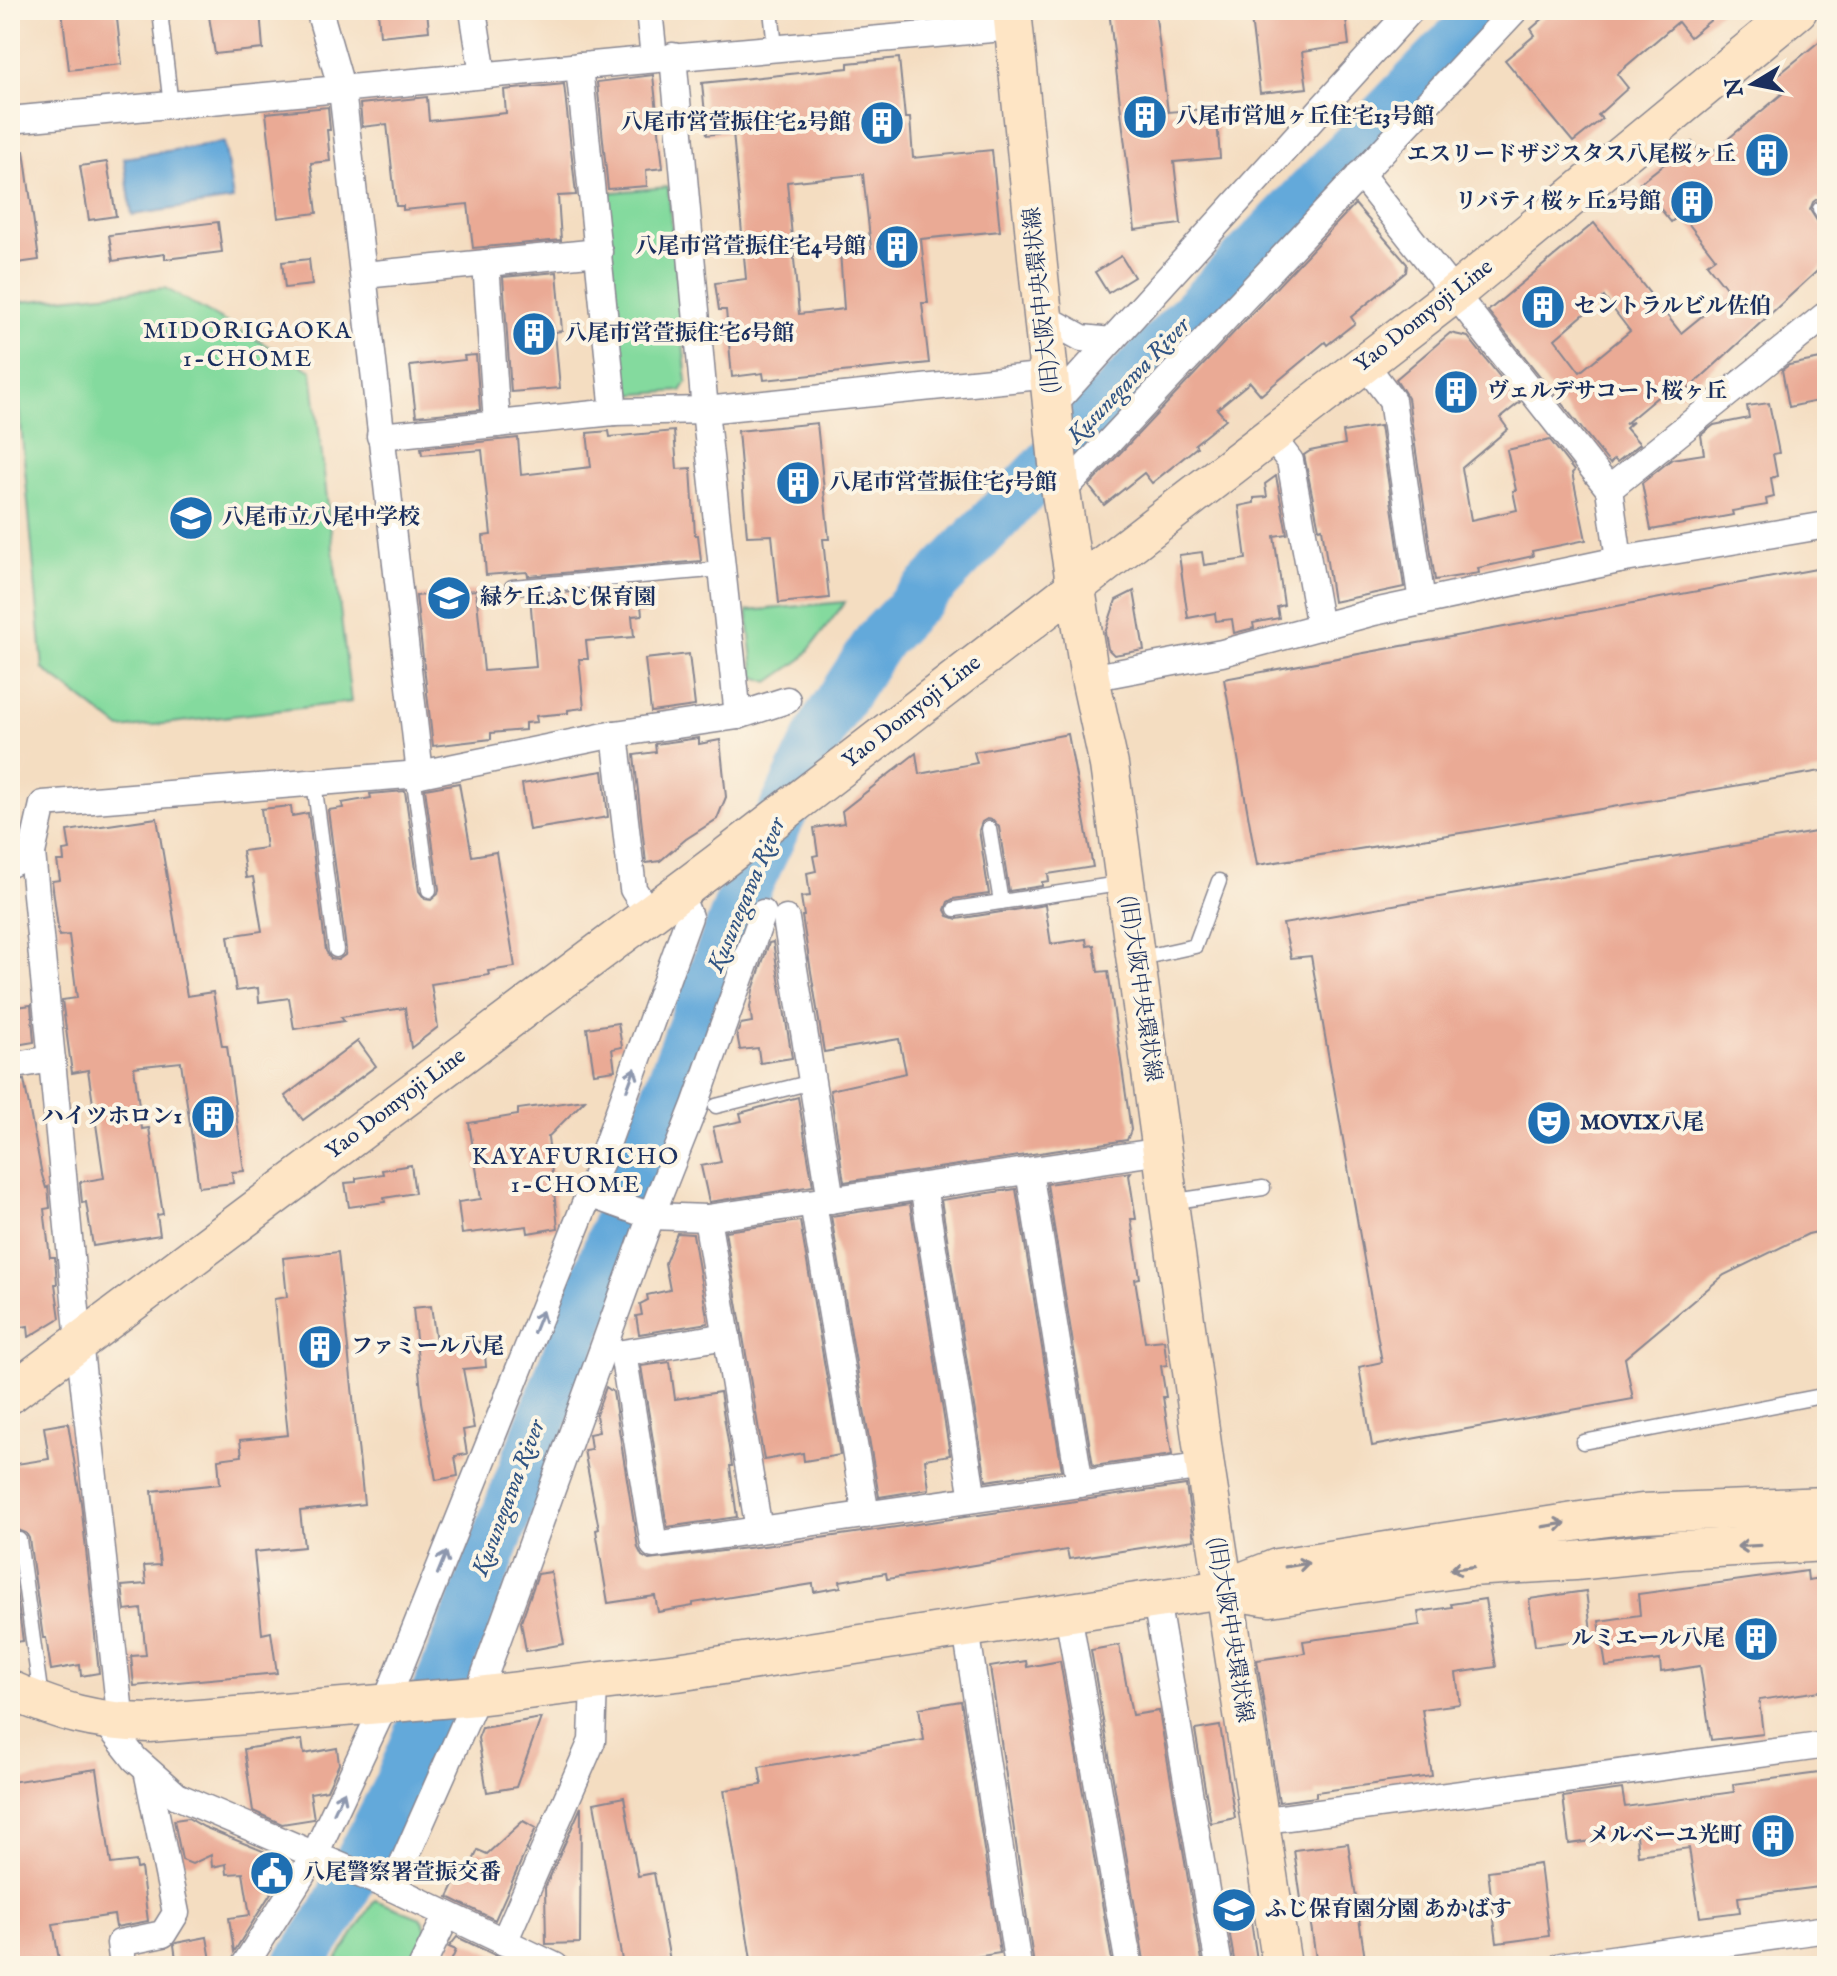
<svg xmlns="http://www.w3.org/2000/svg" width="1837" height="1976" viewBox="0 0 1837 1976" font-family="'IM FELL English','Noto Serif JP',serif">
<rect width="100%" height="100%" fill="#fcf5e5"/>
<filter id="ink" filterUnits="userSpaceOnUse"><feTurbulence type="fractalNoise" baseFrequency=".0125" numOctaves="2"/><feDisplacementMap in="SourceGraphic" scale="16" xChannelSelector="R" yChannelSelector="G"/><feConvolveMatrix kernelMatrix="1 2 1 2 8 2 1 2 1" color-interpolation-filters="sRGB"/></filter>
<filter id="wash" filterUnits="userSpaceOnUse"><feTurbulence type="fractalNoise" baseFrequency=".006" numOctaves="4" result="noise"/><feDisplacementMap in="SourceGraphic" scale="32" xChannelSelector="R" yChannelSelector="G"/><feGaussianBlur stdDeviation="1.8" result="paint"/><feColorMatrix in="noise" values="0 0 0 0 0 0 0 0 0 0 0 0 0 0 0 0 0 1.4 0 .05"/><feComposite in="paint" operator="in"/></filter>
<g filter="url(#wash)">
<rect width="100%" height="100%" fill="#f4ddc1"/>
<g fill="#84da9e" stroke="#50847e" stroke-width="2">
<path d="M668,187L687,382L681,391L625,395L604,193Z"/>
<path d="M165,288L312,371L351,702L121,729L43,669L10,303Z"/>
<path d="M845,602L802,659L769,682L755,677L747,611Z"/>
<path d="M375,1900L421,1918L428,1933L409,1966H333Z"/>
</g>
<path fill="#64a9da" stroke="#406c9c" stroke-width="2" d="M224,142L233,200L132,215L124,158Z"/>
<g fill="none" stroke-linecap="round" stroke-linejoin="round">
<path stroke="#64a9da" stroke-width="50" d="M298,1966L332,1915L398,1786L464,1625L741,899L826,722L880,639L1486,10"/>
</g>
<g id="blocks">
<g fill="#eaaa95" fill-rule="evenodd">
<path d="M62,10H116L122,64L69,70Z"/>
<path d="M208,10H260L263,49L215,54Z"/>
<path d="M378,10H427L429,31L380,36Z"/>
<path d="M1109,10H1155L1168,112L1216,108L1220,158L1174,162L1181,224L1135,230Z"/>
<path d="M1250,10H1345L1349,45L1302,52L1307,88L1260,93Z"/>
<path d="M1553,10H1723L1690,37L1678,22L1617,74L1628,88L1598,115L1602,119L1573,142L1505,60L1535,35L1531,29Z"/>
<path d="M1827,35V202L1817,199L1813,202L1810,210L1819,224L1827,227V262L1682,395L1673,384L1625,424L1633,422L1626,428L1640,444L1617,462L1614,459L1610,464L1488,311L1594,223L1681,333L1730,293L1707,264L1715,258L1681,214L1671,222L1640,183L1692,142L1705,158L1782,94L1771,81ZM1604,297L1630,331L1580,372L1555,339Z"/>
<path d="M899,58L905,118H910L913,158L992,150L1000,231L921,239L928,303H922L929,363L764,380L763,373L732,377L726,310H719L715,283L746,279L733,132L707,135L702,83L848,68V63ZM863,174L871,248L840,251L844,309L799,314L787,182Z"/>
<path d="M653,75L663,168L646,170L647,186L608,189L597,82Z"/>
<path d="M564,84L576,195L558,196L561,240L473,248L468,204L403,210V206H396L387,124L362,127L360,104L427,97L429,121L506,113L504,90Z"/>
<path d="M328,107L330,130H327L330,161L311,163L317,213L278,218L266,113Z"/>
<path d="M24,151L39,260L10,264V152Z"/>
<path d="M107,162L116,216L89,220L80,166Z"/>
<path d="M1355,204L1407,264L1406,272L1351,317L1355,323L1327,345L1325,342L1261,395L1250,382L1217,409L1226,419L1195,444L1197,447L1152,483L1144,473L1104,505L1089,486Z"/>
<path d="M218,222L222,252L165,259V254L113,261L109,235Z"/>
<path d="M1121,256L1134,277L1108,293L1095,272Z"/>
<path d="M309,259L312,285L285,288L282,262Z"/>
<path d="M557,272L562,331L555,332L560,388L511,392L503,277Z"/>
<path d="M1450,333L1468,337L1520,402L1500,418L1508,429L1462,468L1471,520L1517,510L1513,491L1516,490L1507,450L1550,440L1574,471L1572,473L1586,540L1532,551L1533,556L1478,568L1479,573L1435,580L1408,398L1396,379Z"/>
<path d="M476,355L480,410L416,416L410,366L465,360L464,356Z"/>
<path d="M1821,359L1827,399L1789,407L1782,370L1789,365Z"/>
<path d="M1769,403L1779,453L1773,454L1777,476L1771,478L1774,497L1766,499L1767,505L1732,511L1733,515L1651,530L1642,483L1672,459L1704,454L1701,435L1714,425L1749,418L1747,406Z"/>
<path d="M817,423L829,539H823L829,598L779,603L772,535L747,536L738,431Z"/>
<path d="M1380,426L1404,587L1333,602L1322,528L1319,529L1304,455L1310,451L1345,444L1343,432Z"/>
<path d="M609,431L610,437L674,431L677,469L691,468L695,535H698L701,561L528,576L527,572L486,575L483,536L491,535L482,450L422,455L421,448L518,438L521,475L591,467L587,433Z"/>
<path d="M1276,476L1287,534L1274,536L1284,605L1277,607L1279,618L1253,623L1254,628L1234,633L1232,619L1216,621L1215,613L1188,618L1179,555L1202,552L1204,565L1246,559L1239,506L1254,503V498L1267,497L1265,484Z"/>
<path d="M1827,567V770L1473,831L1257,865L1224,679Z"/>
<path d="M639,586L642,615L632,616L634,637L586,641L588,659H579L584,708L568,710V713L536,716L537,722L525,723V730L491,733V739L433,746L416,596L476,590L484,671L536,667L530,596Z"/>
<path d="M1134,591L1144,650L1114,655L1108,649L1105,633L1116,600Z"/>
<path d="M689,654L695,706L651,712L645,659Z"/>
<path d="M1068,734L1093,867L1048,874L1049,881L1042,882V886L1009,891L999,827L993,820L987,819L982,822L979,830L989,894L953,899L948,902L945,910L948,916L957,919L1045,905L1051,944L1086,939L1087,946L1094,945L1098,972L1108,971L1131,1130L1127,1140L844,1182L830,1090L906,1073L899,1039L824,1052L802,916H804L801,897L810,896L807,873L816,871L813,856L818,855L814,828L844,823L842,811L916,753L919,774L977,763L974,752Z"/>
<path d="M699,738V744L720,740L726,797L717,819L686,839L660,861L646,863L634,755L656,752L655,744Z"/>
<path d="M603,771L608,817L529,830L522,784Z"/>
<path d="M459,783L472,856L496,852L515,967L488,971L489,975L431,984L438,1027L411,1048L405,1008L341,1017L344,1021L294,1029L289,998L259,1002L258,988L236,991L228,936L262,931L253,877L246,878L242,851L266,848L261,809L291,806L292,816L308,813L326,951L331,959L338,960L345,955L346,949L328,810L343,808L342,803L371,798L370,794L405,791L419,891L425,899L431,900L438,894L439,889L425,789Z"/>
<path d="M157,818L187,996L213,992L222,1046H227L244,1171L232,1172L233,1183L199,1187L181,1062L134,1067L142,1129L149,1128L163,1214L157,1215L160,1235L93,1246L86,1202L82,1203L80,1182L104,1178L88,1070L72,1073L62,1000L77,998L69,935L59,936L52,881L60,880L57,861H64L63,851L70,850L67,831Z"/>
<path d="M1827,830V1230L1808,1234L1724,1275L1625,1358L1633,1399L1372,1446L1359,1367L1382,1362L1311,956L1291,958L1283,924Z"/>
<path d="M773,942L792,1058L760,1063L758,1048L740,1050L737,1034L741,1024L752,1022L750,1007L753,990L769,943Z"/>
<path d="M31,1005L34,1042L10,1046V1008Z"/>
<path d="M618,1023L622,1047L612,1049L615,1070L594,1073L587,1028Z"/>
<path d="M358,1041L376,1066L303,1120L285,1096Z"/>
<path d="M24,1080L42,1175L46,1188L48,1187L50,1208L44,1209L50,1257H55L57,1284H55L60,1318L29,1337L28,1326L10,1329V1082Z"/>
<path d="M798,1097L813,1186L709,1202L701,1166L721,1162L713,1127L742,1121L740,1113Z"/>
<path d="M585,1100L548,1137L558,1228L528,1233L527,1226L462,1234L458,1202L481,1199L469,1123L518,1115V1109Z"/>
<path d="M411,1165L415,1193L384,1198L385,1202L349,1207L345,1183L356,1182V1178L383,1174L382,1170Z"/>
<path d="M1131,1172L1129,1175L1136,1219H1131L1140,1278L1135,1279L1145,1342L1164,1340L1167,1365L1161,1366L1166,1397H1163L1172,1455L1093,1466L1047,1184Z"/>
<path d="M1016,1189L1062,1470L986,1481L941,1200Z"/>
<path d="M910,1204L950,1455L925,1459L929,1489L879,1497L831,1216Z"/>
<path d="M800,1221L840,1455L804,1461L803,1453L764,1460L725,1231Z"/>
<path d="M677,1233L693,1234L708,1323L639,1334L636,1316L642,1315L640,1304L648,1300L647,1295L670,1290L665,1263Z"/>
<path d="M338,1252L364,1504L300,1511L304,1547L254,1552L262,1634L271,1632L277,1673L134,1686L131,1656L146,1655L141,1609L125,1611L122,1586L146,1584L144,1566L160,1565L152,1491L220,1484L218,1459L242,1456L240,1440L288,1435L274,1299L287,1297L283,1258Z"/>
<path d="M431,1306L437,1348L484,1341L486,1367L463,1369L474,1428L463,1430L467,1454L455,1456L458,1476L436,1480L422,1402L413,1308Z"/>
<path d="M670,1362L675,1399L720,1392L732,1466H730L737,1517L667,1527L641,1366Z"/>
<path d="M606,1387L613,1392L638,1548L642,1556L649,1560L772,1545L1186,1485L1194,1540L1069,1559L1067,1550L887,1579L886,1573L840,1581L841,1587L814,1592L813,1584L693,1603V1606L658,1612L655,1596L608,1603L596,1530L599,1529L584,1450L591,1449L589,1434L599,1432L596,1415Z"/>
<path d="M68,1423L81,1503L99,1673L81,1676L80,1665L51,1670L46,1638H43L29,1538L26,1533L18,1530L10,1536V1465L49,1459L44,1427Z"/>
<path d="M10,1548L23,1641L10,1643Z"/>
<path d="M1807,1571L1808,1580L1827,1577V1690L1759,1700L1763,1734L1711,1740L1700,1666L1661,1672L1660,1660L1606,1667L1599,1621L1640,1615L1638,1594Z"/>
<path d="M551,1572L564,1644L526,1651L521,1622L538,1574Z"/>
<path d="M1586,1591L1592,1639L1535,1646L1529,1599Z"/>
<path d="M1485,1599L1496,1667L1456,1673L1460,1704L1422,1709L1432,1776L1316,1792V1797L1279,1802L1257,1660L1305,1653L1303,1641L1420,1625L1418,1612L1452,1607L1451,1604Z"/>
<path d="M1119,1645L1132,1715L1159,1711L1203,1966H1145L1091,1650Z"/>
<path d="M1026,1661L1027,1667L1060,1661L1113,1966H1034L990,1667Z"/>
<path d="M961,1701L1000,1953L945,1962V1966H752L724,1790L762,1785L759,1767L924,1740L919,1708Z"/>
<path d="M541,1718L516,1787L487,1792L478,1738L482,1728Z"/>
<path d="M1220,1726L1235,1818L1211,1823L1195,1730Z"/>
<path d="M302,1740L304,1754L337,1748L339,1764L327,1790L310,1793L314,1819L282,1824L253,1811L244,1749Z"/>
<path d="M97,1769L111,1864L136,1861L137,1869L141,1868L148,1921L116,1927L114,1915L53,1924L60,1966H10V1782Z"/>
<path d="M1827,1772V1886L1738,1897L1740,1912L1700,1917L1689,1848L1638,1855L1636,1835L1569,1844L1563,1797L1622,1789L1625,1807L1734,1792L1733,1784Z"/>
<path d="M624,1797L638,1876L654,1873L671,1966H623L594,1803Z"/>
<path d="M581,1807L580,1943L546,1944L545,1888Z"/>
<path d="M188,1818L204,1827L275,1856L279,1881L273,1882L274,1888L234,1952L229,1918L250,1915L243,1873L227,1874L226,1864L212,1867L211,1855L192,1864L182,1860L174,1820Z"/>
<path d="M523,1821L536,1828L495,1920L448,1897L463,1866L469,1869L478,1850L487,1854Z"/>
<path d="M1348,1843L1366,1966H1317L1308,1905L1302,1906L1294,1850Z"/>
<path d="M1540,1864L1549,1936L1497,1943L1488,1871Z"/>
<path d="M1248,1902L1258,1966H1235L1225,1905Z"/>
<path d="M207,1937L212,1966H177L174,1945L176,1943Z"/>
<path d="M457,1937L497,1956L518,1966H449L456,1950L449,1947Z"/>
</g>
</g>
</g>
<g filter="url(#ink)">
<use href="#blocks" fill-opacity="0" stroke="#888690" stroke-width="2"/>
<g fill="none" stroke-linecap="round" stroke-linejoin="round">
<g stroke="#888690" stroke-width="17">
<g id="lane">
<path d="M166,10L161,20L171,106"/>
<path d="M771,10L775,47"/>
<path d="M1820,209L1827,217"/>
<path d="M512,587L723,569"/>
<path d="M413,774L429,890"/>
<path d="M314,782L336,950"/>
<path d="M989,829L1001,902"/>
<path d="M955,909L1125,883"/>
<path d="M1136,959L1195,946L1219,881"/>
<path d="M716,1106L812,1082"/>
<path d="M1169,1202L1263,1188"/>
<path d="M1583,1442L1827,1395"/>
<path d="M19,1540L41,1698"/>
</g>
</g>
<g stroke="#888690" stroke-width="29">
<g id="street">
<path d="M319,10L342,90L420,774"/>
<path d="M473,10L483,75"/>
<path d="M649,10L654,58"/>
<path d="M673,56L705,410L738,716"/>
<path d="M579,66L614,412"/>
<path d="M10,120C345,90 679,55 1014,27"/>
<path d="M1360,174L1609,489"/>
<path d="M486,263L497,424"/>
<path d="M364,275L599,252"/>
<path d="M1044,317L1082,338L1111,341"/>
<path d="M1364,363L1392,400L1422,602"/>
<path d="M1053,405L1411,10"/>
<path d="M1270,435L1290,461L1320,627"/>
<path d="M380,436L614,412L705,410L1050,375"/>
<path d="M1061,493L1515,10"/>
<path d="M1619,560L1609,489L1827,314"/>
<path d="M1090,678L1222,653L1374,612L1619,560L1827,525"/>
<path d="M615,734L633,889L649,914"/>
<path d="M10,864L32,853"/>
<path d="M786,919L831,1200"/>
<path d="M10,1066L52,1059"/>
<path d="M1029,1171L1080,1484"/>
<path d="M923,1186L973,1499"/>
<path d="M589,1194L651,1216L707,1218"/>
<path d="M813,1203L866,1515"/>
<path d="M727,1336L623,1353L654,1545L1205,1466"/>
<path d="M759,1530L707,1218L1162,1151"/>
<path d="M1156,1600L1219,1966"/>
<path d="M1068,1613L1129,1966"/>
<path d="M966,1629L1018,1966"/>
<path d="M106,1722L135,1759L177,1796L392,1888L555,1966"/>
<path d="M121,1723L79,1341L32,853L43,804L420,774L615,734L738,716L787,700"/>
<path d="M1259,1821L1827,1745"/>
<path d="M392,1888L477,1696L651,1216L695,1105L763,913"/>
<path d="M504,1942L592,1741L594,1682"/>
<path d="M123,1966L120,1943L163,1934L176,1913L147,1770"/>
<path d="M244,1966L314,1856L386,1702L589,1194L689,917L679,892"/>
<path d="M422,1966L447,1915"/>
<path d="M1561,1966L1827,1929"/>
</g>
</g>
<g stroke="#888690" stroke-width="41">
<g id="secondary">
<path d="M1012,10L1061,493L1090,678L1109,765L1205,1466L1282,1966"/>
<path d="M10,1394L718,863L1453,295L1798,10"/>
<path d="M1230,1591L1270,1597L1469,1567L1575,1561L1681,1550L1827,1542"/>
<path d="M10,1690C61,1712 93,1722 149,1723L477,1696L677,1672L1223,1589L1277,1568L1600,1518L1642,1513L1827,1506"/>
</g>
</g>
<use href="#lane" stroke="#fff" stroke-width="14"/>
<use href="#street" stroke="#fff" stroke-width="26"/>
<use href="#secondary" stroke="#fee5c5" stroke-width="38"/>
</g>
<defs><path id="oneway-shaft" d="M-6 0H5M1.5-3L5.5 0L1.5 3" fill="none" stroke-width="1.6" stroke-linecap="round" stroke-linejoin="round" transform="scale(2)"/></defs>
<g stroke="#8d97ae">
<use href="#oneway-shaft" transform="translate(631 1079) rotate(-70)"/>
<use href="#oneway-shaft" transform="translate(538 1322) rotate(-68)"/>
<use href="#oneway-shaft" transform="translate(442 1563) rotate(-68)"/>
<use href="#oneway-shaft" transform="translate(339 1802) rotate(-65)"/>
</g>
<g stroke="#8c8a92">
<use href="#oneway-shaft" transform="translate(1554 1525) rotate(-9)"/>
<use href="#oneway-shaft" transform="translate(1749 1546) rotate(177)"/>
<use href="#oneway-shaft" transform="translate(1297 1565) rotate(-9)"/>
<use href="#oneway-shaft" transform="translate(1462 1568) rotate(173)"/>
</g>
</g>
<defs>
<g id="building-disc" transform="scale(2.3)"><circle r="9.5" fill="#1f6fb2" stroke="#fcf5e5"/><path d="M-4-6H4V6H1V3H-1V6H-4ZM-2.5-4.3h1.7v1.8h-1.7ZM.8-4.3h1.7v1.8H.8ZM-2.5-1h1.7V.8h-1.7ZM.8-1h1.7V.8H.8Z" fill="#fff"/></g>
<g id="school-disc" transform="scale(2.3)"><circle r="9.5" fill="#1f6fb2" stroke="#fcf5e5"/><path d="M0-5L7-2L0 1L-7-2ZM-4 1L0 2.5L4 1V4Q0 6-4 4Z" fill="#fff"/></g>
<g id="theatre-disc" transform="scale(2.3)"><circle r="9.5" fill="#1f6fb2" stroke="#fcf5e5"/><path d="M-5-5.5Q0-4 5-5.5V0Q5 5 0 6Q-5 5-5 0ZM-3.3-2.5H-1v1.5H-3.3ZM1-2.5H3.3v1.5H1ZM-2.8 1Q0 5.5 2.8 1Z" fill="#fff"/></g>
<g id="civic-disc" transform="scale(2.3)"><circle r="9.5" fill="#1f6fb2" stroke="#fcf5e5"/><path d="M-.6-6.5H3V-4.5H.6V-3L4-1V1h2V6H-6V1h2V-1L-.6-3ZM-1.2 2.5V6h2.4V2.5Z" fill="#fff"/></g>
</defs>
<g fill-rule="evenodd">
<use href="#building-disc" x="1145" y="117"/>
<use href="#building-disc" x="882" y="123"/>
<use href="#building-disc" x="1767" y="155"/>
<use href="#building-disc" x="1692" y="202"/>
<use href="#building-disc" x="897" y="247"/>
<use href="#building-disc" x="1543" y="307"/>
<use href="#building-disc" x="534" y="334"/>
<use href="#building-disc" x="1456" y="392"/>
<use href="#building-disc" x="798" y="483"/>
<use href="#school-disc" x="191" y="518"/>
<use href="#school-disc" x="449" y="598"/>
<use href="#building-disc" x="213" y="1117"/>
<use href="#theatre-disc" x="1549" y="1123"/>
<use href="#building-disc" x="320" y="1347"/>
<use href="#building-disc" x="1756" y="1639"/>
<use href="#building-disc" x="1773" y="1836"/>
<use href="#civic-disc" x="272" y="1873"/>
<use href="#school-disc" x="1234" y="1910"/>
</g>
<g text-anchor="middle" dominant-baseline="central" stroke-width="8" stroke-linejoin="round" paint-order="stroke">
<g font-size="22" font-weight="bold" fill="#1b2f5e" stroke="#fcf5e5" text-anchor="start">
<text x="1176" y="117">八尾市営旭ヶ丘住宅13号館</text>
<text x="851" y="123" text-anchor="end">八尾市営萱振住宅2号館</text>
<text x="1736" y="155" text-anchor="end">エスリードザジスタス八尾桜ヶ丘</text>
<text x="1661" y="202" text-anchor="end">リバティ桜ヶ丘2号館</text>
<text x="866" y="247" text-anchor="end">八尾市営萱振住宅4号館</text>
<text x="1574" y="307">セントラルビル佐伯</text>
<text x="565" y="334">八尾市営萱振住宅6号館</text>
<text x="1487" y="392">ヴェルデサコート桜ヶ丘</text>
<text x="829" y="483">八尾市営萱振住宅5号館</text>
<text x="222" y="518">八尾市立八尾中学校</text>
<text x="480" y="598">緑ケ丘ふじ保育園</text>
<text x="182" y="1117" text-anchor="end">ハイツホロン1</text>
<text x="1580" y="1123">MOVIX八尾</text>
<text x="351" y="1347">ファミール八尾</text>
<text x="1725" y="1639" text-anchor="end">ルミエール八尾</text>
<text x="1742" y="1836" text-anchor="end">メルベーユ光町</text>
<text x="303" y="1873">八尾警察署萱振交番</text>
<text x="1265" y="1910">ふじ保育園分園 あかばす</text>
</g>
<g font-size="22" fill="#1b2f5e" stroke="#fcf5e5">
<text transform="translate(1042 300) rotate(-96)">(旧)大阪中央環状線</text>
<text transform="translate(1424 316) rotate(-38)">Yao Domyoji Line</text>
<text transform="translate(912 712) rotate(-38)">Yao Domyoji Line</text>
<text transform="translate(1140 989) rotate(82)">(旧)大阪中央環状線</text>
<text transform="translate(396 1104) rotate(-37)">Yao Domyoji Line</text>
<text transform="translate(1230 1630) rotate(81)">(旧)大阪中央環状線</text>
</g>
<g font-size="24" letter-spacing="2" fill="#1b2f5e" stroke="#fcf5e5">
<text x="248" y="331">MIDORIGAOKA<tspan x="248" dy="28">1-CHOME</tspan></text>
<text x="576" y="1157">KAYAFURICHO<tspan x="576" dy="28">1-CHOME</tspan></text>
</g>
<g font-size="24" font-style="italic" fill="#315483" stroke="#fcf5e5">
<text transform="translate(1129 381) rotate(-46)">Kusunegawa River</text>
<text transform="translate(747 895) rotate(-67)">Kusunegawa River</text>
<text transform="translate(509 1498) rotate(-69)">Kusunegawa River</text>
</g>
</g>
<rect width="1837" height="1976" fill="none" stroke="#fcf5e5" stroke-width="40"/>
<g transform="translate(1753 84) rotate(260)" stroke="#fcf5e5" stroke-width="6" paint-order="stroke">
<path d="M0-6L14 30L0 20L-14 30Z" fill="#1b2f5e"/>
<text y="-12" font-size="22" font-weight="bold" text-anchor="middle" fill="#1b2f5e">N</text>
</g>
</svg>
